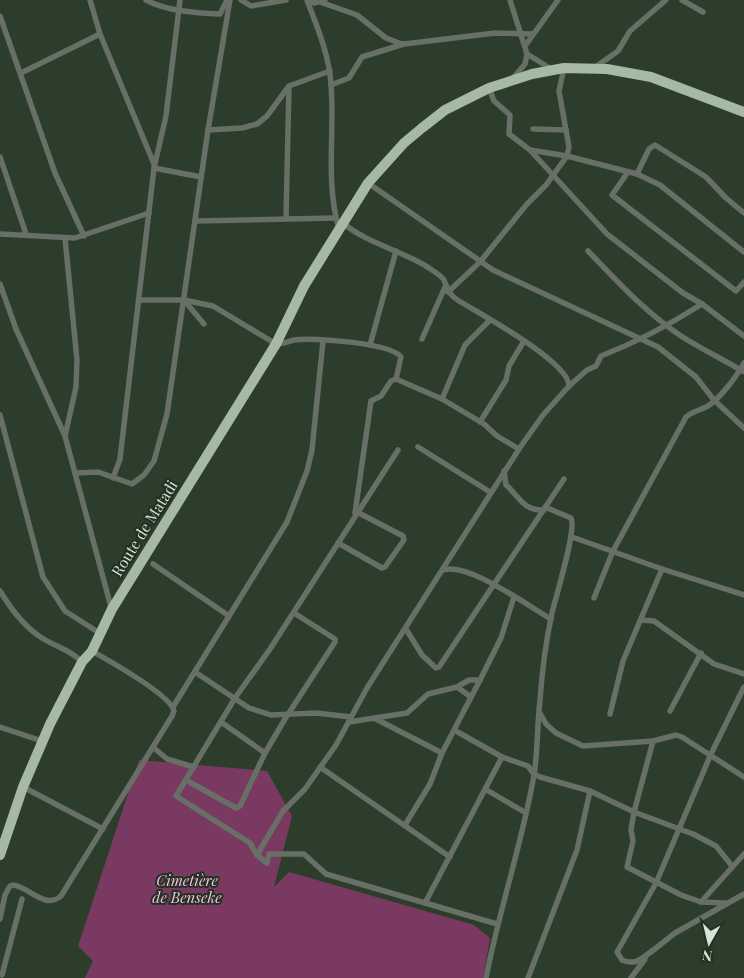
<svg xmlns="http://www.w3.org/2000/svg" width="744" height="978" viewBox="0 0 744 978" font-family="'Playfair Display',serif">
<rect width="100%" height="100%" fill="#2c3d2c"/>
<path fill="#7a3961" d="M139,760L267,771L292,816L274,887L289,872L474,925L490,938L483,978H85L93,961L78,946Z"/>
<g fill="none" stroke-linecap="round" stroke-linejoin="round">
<g stroke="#676f66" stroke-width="5.5">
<path d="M90,0L100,34L154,164"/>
<path d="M146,0C166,11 197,13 220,14L227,0"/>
<path d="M241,0L251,6L286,0"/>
<path d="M307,0C317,27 329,54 331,84C335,133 325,181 339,229"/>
<path d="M310,0L314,3L325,0"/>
<path d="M510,0L527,54L525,64L513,78"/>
<path d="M682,0L703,12"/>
<path d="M320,2L357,15L386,38L402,44"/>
<path d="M0,16L55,173L84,236"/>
<path d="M525,46L558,0"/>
<path d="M527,54L553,70"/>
<path d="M594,68L618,51L630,31L666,0"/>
<path d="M21,73L100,34"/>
<path d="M331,85L349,78L362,57L404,44L495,33L532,34"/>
<path d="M489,88L494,101L510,115L509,134L530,150L607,234L683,293L702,304L744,336"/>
<path d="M533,129L566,130"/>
<path d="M208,130L242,128L257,124L267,116L289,86L330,71"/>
<path d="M530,150L567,156L637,174L660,185L744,252"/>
<path d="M0,157L26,234"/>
<path d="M154,168L201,177"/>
<path d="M628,172L612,195L736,291L744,282"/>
<path d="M637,174L649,149L655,145L706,177L726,198L744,213"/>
<path d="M368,183L493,270L658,347L696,377L714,400L744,428"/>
<path d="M286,218L289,86"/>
<path d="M196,221L335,218"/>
<path d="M344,224C368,243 399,250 426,266C431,270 440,274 444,280C448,290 449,295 459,301C481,314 569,362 569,386"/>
<path d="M0,234L75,238L149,213"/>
<path d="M588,251C618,282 644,311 681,336C701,349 723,359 744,372"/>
<path d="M0,284L16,329L65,436L111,607"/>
<path d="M448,292L480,262L527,204L546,185L567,156L569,147L559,91L564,68"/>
<path d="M139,300H184L213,306L276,344C283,344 287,342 294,340C312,337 391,343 401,357L396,379L442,399L484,424L497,436L519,449"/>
<path d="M184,300L204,324"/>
<path d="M422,339L445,287"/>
<path d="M370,345L396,251"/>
<path d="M442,399L465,345L490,320"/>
<path d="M0,415L43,577L65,611L101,634"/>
<path d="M480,422L506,380L509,366L524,341"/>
<path d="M65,436L76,387L77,360L65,238"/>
<path d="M418,447L490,492"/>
<path d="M398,450L270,649L235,698L176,796L250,843L257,855L283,811L305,789L336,745L367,688L519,449L543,415L569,386L587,370L596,366L601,356C637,342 669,325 702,304"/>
<path d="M504,471L506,485C519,496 523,511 544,510"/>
<path d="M75,473L98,472L132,484L144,475L154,461L167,414L208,130L230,0"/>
<path d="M113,478L120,459L154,168L166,116L180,0"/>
<path d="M355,513L371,401L381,396L391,381L396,379"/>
<path d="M572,537L662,569L744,595"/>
<path d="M338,543L382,568L385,567L404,540L403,536L357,512"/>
<path d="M153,564L229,616"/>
<path d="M444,570C468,562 528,606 551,619"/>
<path d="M0,591C11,609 24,627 42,638C56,647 71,650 82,662"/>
<path d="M594,598L613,551L686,417C692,412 697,411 704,408C718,402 737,376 744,363"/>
<path d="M641,620L654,621L714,664L744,674"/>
<path d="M406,629L422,655L436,668L439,667L564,479"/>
<path d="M195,672L249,708L271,715L316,713L351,717"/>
<path d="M457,687L471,697"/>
<path d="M173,707L287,522L307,471L312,450L323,341"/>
<path d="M670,711L701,653"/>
<path d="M540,713L546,724L556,733L583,746L653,741L676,735L682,737L744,777"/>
<path d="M610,714L623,661L662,569"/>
<path d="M374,718L442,753"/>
<path d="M221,722L265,753"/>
<path d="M349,722L407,713L428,694L457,687L469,680H480"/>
<path d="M0,727L42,741"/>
<path d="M456,731L502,757L528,766L534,774L540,777L590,791L634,812L693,834L716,846L732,866"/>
<path d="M653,741L634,812L631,830L633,841L627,867L681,895L701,902L725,903"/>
<path d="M154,748L167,759L194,767"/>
<path d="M320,767L450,857"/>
<path d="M186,780L236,808L240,806L265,753L285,719L335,642V639L294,613"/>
<path d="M23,787L103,829"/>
<path d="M485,789L526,813"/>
<path d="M405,825L430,784L442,753L480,680L501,638L514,597"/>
<path d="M257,855L267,863L269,854H304L326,874L497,924"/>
<path d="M701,902L744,854"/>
<path d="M425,903L502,757"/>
<path d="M0,919L5,895L10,886L13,885C30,887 44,910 61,896L172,716L174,711C171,695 108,660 92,651"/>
<path d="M652,951C642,958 636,966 622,960L617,952L656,883L711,754L744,687"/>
<path d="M651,952L675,933L744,894"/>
<path d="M2,975L22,899"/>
<path d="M486,978C499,910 522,844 534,775C538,750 537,725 540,700C542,671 546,641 552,613C556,596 577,529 571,518L545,507"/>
<path d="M528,978L577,850L590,791"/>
<path d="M631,978L645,959"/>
</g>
<path stroke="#a5b9a5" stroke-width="10" d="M0,855L23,787L50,724L82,662L92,651L112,609L276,344L304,286L368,183L404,143L422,128L445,110L489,88L532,74L564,68L607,69L651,77L744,112"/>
</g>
<g text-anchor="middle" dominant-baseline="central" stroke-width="4" stroke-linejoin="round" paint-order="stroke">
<g font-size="15" fill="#d8e2d7" stroke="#223222">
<text transform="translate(144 528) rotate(-58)">Route de Matadi</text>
</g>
<g font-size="15" font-style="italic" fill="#febee2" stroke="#223222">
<text x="187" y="880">Cimetière<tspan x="187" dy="17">de Benseke</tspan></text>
</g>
</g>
<g transform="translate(709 943) rotate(188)" stroke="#223222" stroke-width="4" paint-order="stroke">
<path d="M0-4L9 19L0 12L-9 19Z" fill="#d8e2d7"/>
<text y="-8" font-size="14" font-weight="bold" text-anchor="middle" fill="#d8e2d7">N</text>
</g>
</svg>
